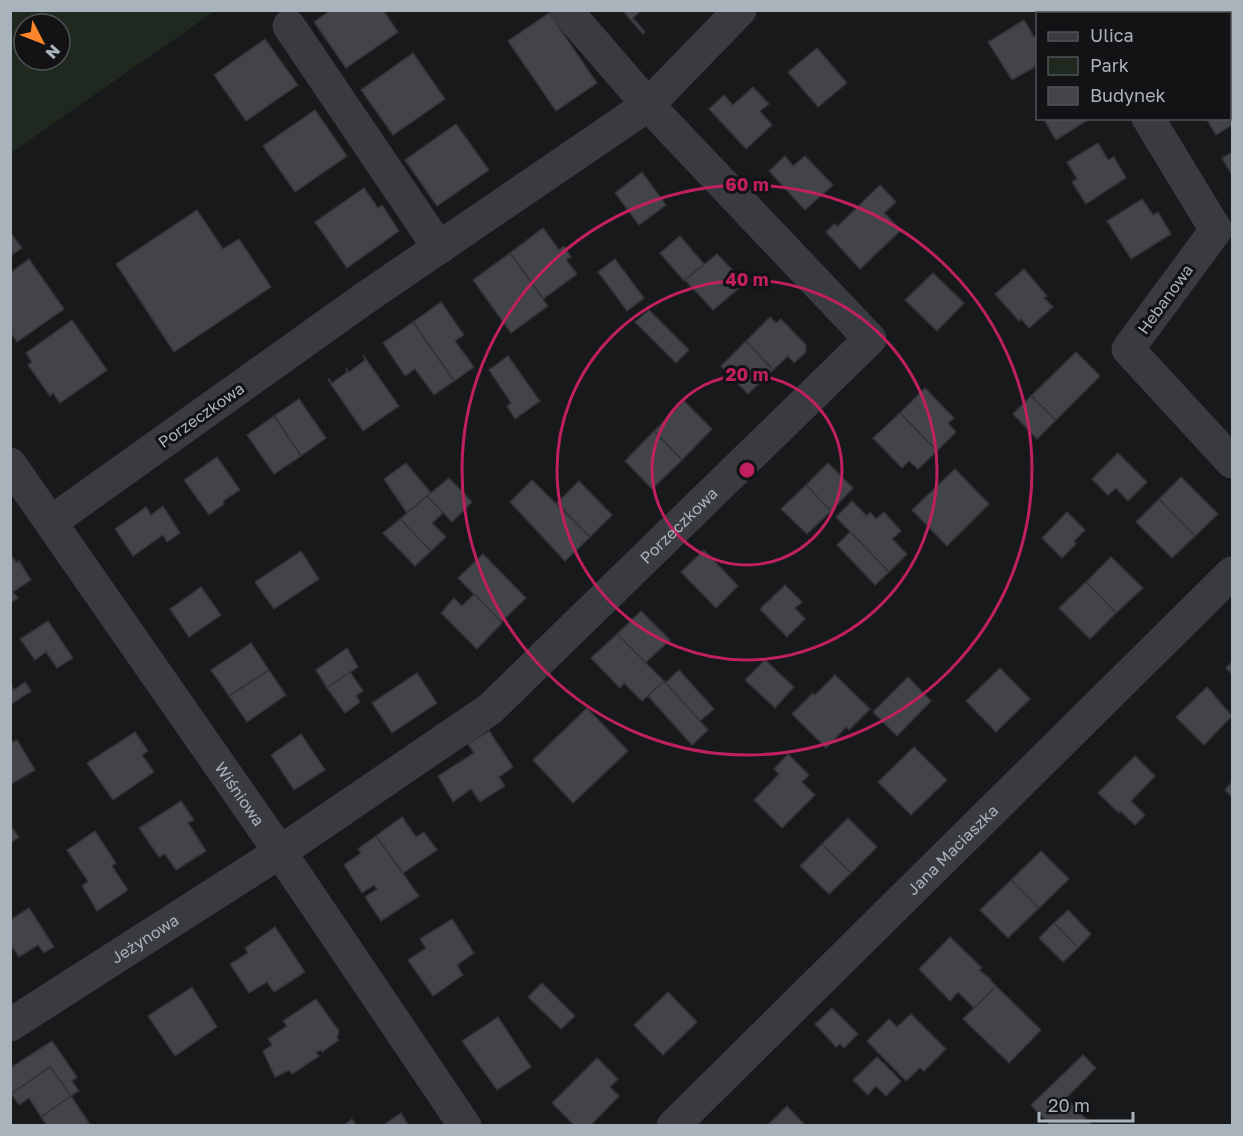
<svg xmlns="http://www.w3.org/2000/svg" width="1243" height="1136" viewBox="0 0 1243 1136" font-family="'Golos Text',sans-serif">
<rect width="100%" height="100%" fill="#18191a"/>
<path fill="#20291f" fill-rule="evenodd" d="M11,10H215V11L11,153ZM24,24H60V60H24Z"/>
<g fill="#424447" stroke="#323336" stroke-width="1.5">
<path d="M331,10H383L398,32L346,68L314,22Z"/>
<path d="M622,10H641L633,18L645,32L643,34Z"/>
<path d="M549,13L597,83L556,111L508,41Z"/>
<path d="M1024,20L1034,37L1038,35V65L1012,80L988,42Z"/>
<path d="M265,39L298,85L246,121L214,75Z"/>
<path d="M817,48L847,83L818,107L788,72Z"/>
<path d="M413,53L445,99L393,135L361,90Z"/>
<path d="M1232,72V125L1216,135L1206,118H1230V74Z"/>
<path d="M753,87L769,104L760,111L772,125L746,149L709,109L724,95L733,105Z"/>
<path d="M315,110L347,156L295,192L263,146Z"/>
<path d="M1043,118H1091L1056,140Z"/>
<path d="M456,124L489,170L437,206L405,160Z"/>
<path d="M1098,143L1108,160L1114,157L1126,178L1086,204L1072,182L1077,179L1067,162Z"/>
<path d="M1232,152V175L1222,158Z"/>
<path d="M785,156L793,166L805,156L833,185L805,210L769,171Z"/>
<path d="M642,172L666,205L639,225L615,193Z"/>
<path d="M880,185L896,202L884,213L901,230L860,269L826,232L834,224L838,226Z"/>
<path d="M364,188L378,208L382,205L399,231L347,268L315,222Z"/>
<path d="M1142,199L1153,215L1158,212L1171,234L1131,259L1107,221Z"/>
<path d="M197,210L223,249L239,239L271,287L174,352L116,264Z"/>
<path d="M543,228L559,250L564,246L571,257L566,260L577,274L543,299L510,253Z"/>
<path d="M10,232L22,248L10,256Z"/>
<path d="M680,236L704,264L684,281L660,253Z"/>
<path d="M510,253L548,306L511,333L473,280Z"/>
<path d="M717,254L745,283L713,310L685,280Z"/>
<path d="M29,259L64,309L17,342L10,332V273Z"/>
<path d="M615,259L644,298L627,311L598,272Z"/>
<path d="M1024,269L1047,296L1044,298L1053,307L1029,328L1021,319L1019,321L995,294Z"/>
<path d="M933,273L964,303L937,331L905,300Z"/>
<path d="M441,302L464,335L455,341L474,367L454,381L413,322Z"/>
<path d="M649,310L689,350L676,363L635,322Z"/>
<path d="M770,317L776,323L781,319L806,345V352L794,363L788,356L773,370L746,341Z"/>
<path d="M72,320L107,370L60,403L53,393L50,396L28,365L32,362L26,353Z"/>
<path d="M413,322L454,381L434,395L415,369L405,376L383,343Z"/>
<path d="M746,341L773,370L748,394L721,366Z"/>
<path d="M1076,352L1100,376L1056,420L1031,396Z"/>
<path d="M363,355L399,406L363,431L328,380L329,379L332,383L347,372L346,368L349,372L365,360Z"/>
<path d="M508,356L540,401L515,419L507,406L511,403L489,370Z"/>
<path d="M925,388L954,418L948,423L956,432L937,451L900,413Z"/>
<path d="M1031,396L1056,420L1037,439L1013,414Z"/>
<path d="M299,399L326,438L301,456L274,416Z"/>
<path d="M684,401L712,429L682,460L654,431Z"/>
<path d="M900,413L937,451L918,469L909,461L902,468L873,438Z"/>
<path d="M274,416L301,456L274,474L247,435Z"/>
<path d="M654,431L682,460L652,489L625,461Z"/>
<path d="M1118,453L1147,482L1128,501L1116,488L1108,495L1092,479Z"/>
<path d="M217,457L240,490L223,501L224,504L209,515L184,480Z"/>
<path d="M406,463L431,493L407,513L384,479Z"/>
<path d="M828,463L853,488L831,511L806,485Z"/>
<path d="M955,469L989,504L947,546L912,510Z"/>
<path d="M1181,477L1218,514L1195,536L1159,499Z"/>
<path d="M449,478L472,502L452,522L427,496Z"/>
<path d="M532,480L590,537L565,561L510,502Z"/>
<path d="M579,481L612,515L590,537L557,503Z"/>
<path d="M806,485L831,511L807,534L781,509Z"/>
<path d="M427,496L443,513L432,523L446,537L431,551L400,519Z"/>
<path d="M1159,499L1195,536L1172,558L1136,522Z"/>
<path d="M852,501L867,516L870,512L876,519L884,512L901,531L892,539L907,554L889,572L836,517Z"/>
<path d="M163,506L180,533L167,542L163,535L133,556L115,529L146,507L151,515Z"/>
<path d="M1067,512L1085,530L1074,541L1076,544L1062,558L1042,538Z"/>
<path d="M400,519L431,551L415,566L383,533Z"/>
<path d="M850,532L889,572L875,585L837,545Z"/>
<path d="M704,550L738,586L716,608L681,572Z"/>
<path d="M301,551L319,579L274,609L255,582Z"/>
<path d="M10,554L17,563L19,561L31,580L13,592L18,598L10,603Z"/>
<path d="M483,554L526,598L501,622L458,578Z"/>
<path d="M1111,557L1143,588L1116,613L1086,582Z"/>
<path d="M1086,582L1116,613L1090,639L1059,608Z"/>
<path d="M785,585L802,602L795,608L805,619L787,637L760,609Z"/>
<path d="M201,587L221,615L189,637L170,609Z"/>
<path d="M474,594L502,623L477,649L441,613L454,598L462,606Z"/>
<path d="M641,611L670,640L645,663L617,634Z"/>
<path d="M48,621L73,658L57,668L46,652L35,660L20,639Z"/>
<path d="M617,634L664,681L642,701L624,683L620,688L591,658Z"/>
<path d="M251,643L269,670L229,696L211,670Z"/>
<path d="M347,648L358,667L327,688L316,670Z"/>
<path d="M765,660L794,687L775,708L745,680Z"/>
<path d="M1232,662V674L1226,668Z"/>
<path d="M1000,668L1030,699L996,732L966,701Z"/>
<path d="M269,670L286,695L247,722L229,696Z"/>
<path d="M679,670L714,709L700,721L665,683Z"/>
<path d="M350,672L363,691L356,696L360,702L345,713L327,688Z"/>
<path d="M417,673L437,703L392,733L372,703Z"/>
<path d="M835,675L870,709L849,730L846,727L826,748L792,714L813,693L815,695Z"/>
<path d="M908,677L931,701L897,736L873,712Z"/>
<path d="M664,681L708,730L692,745L648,696Z"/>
<path d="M25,682L31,691L10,705V684L14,690Z"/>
<path d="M1207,687L1232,716L1204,745L1176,717Z"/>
<path d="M587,708L628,751L573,803L533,760Z"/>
<path d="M489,731L513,767L499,777L505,786L480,802L471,789L453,802L438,776L474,753L468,744Z"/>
<path d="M135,732L148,751L142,755L154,772L113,800L87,763Z"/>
<path d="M301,734L325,770L294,790L271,755Z"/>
<path d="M17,740L35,770L10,785V743Z"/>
<path d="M914,747L947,780L911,815L878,782Z"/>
<path d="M788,754L809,775L802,782L815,795L782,828L754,800L779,774L774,769Z"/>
<path d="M1135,756L1155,776L1131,801L1145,815L1135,825L1120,811L1119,813L1098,793Z"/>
<path d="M1232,782V797L1225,790Z"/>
<path d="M181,801L194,820L188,823L206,851L176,870L165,854L159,857L139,828Z"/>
<path d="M402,817L416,837L424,832L437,850L403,873L376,836Z"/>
<path d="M848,818L877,847L851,873L822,844Z"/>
<path d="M10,825L19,837L10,843Z"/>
<path d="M95,831L116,863L112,866L128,890L97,911L82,886L88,881L67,850Z"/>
<path d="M376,836L419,896L381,921L365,897L377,889L374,885L362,893L344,865L361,853L358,849Z"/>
<path d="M822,844L851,873L829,894L800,866Z"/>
<path d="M1041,851L1069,879L1039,908L1011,880Z"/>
<path d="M1011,880L1039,908L1008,938L980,910Z"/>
<path d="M29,908L54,947L44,953L38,945L19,957L10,944V920Z"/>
<path d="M1068,910L1091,934L1078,948L1054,923Z"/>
<path d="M452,919L474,953L457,965L463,975L433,996L408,960L426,948L420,939Z"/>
<path d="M1054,923L1078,948L1063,962L1039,938Z"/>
<path d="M275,927L305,972L274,992L267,982L249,993L230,964L248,953L245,948Z"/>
<path d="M950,937L982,968L979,970L991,979L990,980L996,986L974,1008L958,992L950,1001L919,969Z"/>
<path d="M542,983L575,1016L561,1029L528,997Z"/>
<path d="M996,986L1041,1030L1009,1063L963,1019Z"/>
<path d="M192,987L217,1027L175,1056L148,1016Z"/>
<path d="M668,992L697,1022L663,1055L634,1025Z"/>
<path d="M316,999L339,1031L337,1038L339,1040L322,1052L321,1050L316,1052L319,1056L292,1074L289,1070L275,1077L263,1051L272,1045L268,1039L287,1026L283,1021Z"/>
<path d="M832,1008L858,1034L844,1048L840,1044L836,1047L815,1024Z"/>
<path d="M911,1014L946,1049L924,1071L920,1068L906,1081L867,1041L889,1019L897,1027Z"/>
<path d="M498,1017L531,1067L497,1090L462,1041Z"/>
<path d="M52,1041L77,1077L72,1081L79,1091L71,1096L50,1067L11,1094L10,1068Z"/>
<path d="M1083,1055L1096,1068L1066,1098L1093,1126H1051L1031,1105Z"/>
<path d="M877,1057L901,1081L886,1096L876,1086L868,1095L853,1080Z"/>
<path d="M597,1058L618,1079L610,1087L619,1096L590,1126H575L552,1103Z"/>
<path d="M50,1067L71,1096L41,1117L29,1098L19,1105L11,1094Z"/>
<path d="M71,1096L91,1126H47L41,1117Z"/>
<path d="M787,1106L806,1126H767Z"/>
<path d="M401,1113L409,1126H382Z"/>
<path d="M352,1119L356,1126H343Z"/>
</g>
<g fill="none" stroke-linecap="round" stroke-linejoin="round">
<g stroke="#393b40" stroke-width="33">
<path d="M566,10L648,105L740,10"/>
<path d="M1083,10L1084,14"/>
<path d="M289,26L439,248"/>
<path d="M1148,118L1216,230L1128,349L1232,462"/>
<path id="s1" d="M10,464L280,852L465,1126"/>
<path id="s2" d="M10,1025L280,852L490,709L870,339L648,105L365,298L51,522"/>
<path id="s3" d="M673,1126L1232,573"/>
</g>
</g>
<g fill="none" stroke="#c12060" stroke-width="3">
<circle cx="747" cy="470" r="95"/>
<circle cx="747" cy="470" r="190"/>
<circle cx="747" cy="470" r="285"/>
</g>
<g text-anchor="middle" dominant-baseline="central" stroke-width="6" stroke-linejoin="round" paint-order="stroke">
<g font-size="16" fill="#a9b3bb" stroke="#131315">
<text transform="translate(1165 299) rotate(-54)">Hebanowa</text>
<text transform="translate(201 415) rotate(-35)">Porzeczkowa</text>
<text stroke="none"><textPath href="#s2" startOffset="838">Porzeczkowa</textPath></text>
<text stroke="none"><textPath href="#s1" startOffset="402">Wiśniowa</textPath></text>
<text stroke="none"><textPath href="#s3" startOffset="393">Jana Maciaszka</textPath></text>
<text stroke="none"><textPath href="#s2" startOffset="160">Jeżynowa</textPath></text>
</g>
</g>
<circle cx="747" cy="470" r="9" fill="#c12060" stroke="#131315" stroke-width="3"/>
<g font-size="18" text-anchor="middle" font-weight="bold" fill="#c12060" stroke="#131315" stroke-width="6" stroke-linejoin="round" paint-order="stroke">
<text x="747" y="191">60 m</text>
<text x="747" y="286">40 m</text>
<text x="747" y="381">20 m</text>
</g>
<rect width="1243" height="1136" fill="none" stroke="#a9b3bb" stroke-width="24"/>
<rect x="1036" y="12" width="195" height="108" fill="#131315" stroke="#4f5357" stroke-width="1.5"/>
<rect x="1048" y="32" width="30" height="9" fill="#393b40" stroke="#4f5357" stroke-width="1.5"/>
<text x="1090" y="42" font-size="18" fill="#a9b3bb">Ulica</text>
<rect x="1048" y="57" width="30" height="18" fill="#20291f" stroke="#4f5357" stroke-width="1.5"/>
<text x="1090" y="72" font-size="18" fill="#a9b3bb">Park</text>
<rect x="1048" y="87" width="30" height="18" fill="#424447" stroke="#4f5357" stroke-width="1.5"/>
<text x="1090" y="102" font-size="18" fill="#a9b3bb">Budynek</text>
<g transform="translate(42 42) rotate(132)"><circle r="28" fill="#131315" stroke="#4f5357" stroke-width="1.5"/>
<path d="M0-4.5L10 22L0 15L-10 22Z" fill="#fd852d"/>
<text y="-9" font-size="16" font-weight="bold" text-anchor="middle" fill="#a9b3bb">N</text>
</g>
<path d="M1039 1112v9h94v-9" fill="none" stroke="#a9b3bb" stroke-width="3"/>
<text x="1048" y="1112" font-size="18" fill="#a9b3bb" stroke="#131315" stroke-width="4.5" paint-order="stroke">20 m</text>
</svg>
